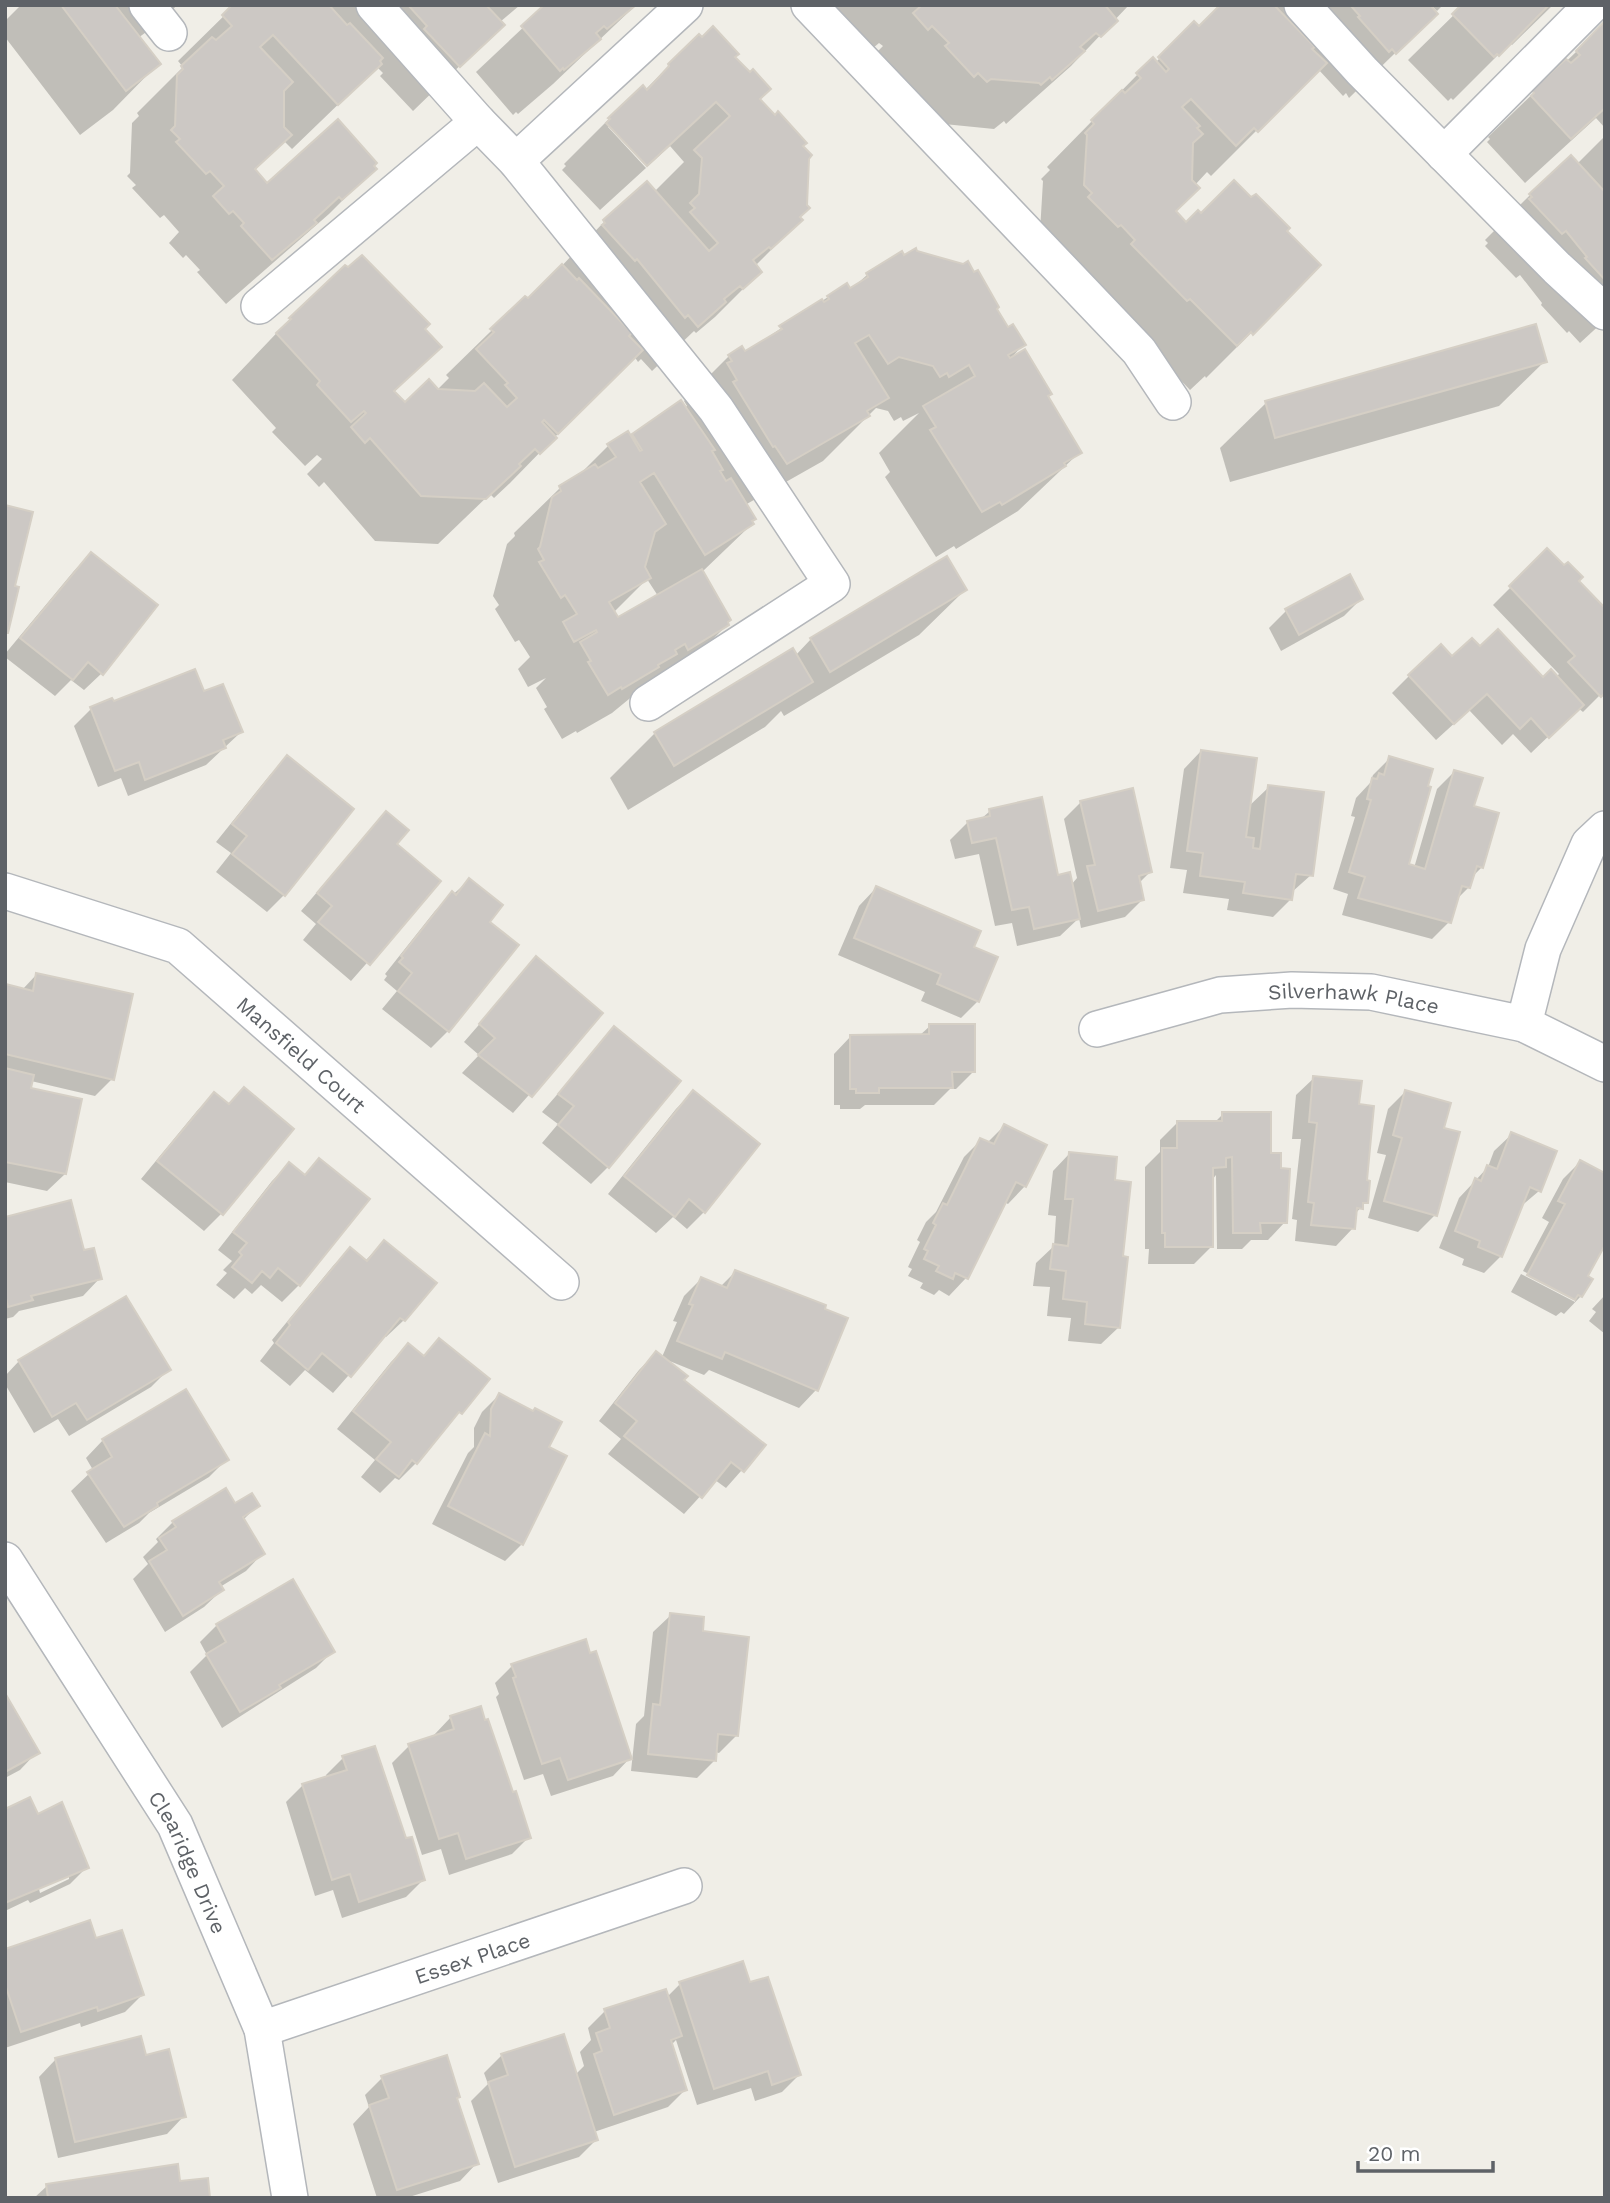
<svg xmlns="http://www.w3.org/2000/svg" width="1610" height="2203" viewBox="0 0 1610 2203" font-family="'Work Sans',sans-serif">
<rect width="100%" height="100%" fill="#f0eee7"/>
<g fill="#0003" fill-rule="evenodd">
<path d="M21,5H177L164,19L138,38L158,64L113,110L80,135L5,37V21Z"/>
<path d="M235,5H520L500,22L502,25L413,111L380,76L383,73L377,67L292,149L284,141L254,171L267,186L372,166L374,169L329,214L226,304L197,272L200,270L186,255L183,258L169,243L179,232L164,215L160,218L132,188L136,185L127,176L130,173L132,123L139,116L137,113L183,67L178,61Z"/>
<path d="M543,5H636L553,84L518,114L516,112L513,115L476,72L545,7Z"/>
<path d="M825,5H1129L1071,66L1006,124L1004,121L994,129L944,124L869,60L883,46L879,43L866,54Z"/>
<path d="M1223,5H1427L1435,14L1349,98L1346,93L1343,96L1318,69L1211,176L1207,172L1195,185L1174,211L1186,225L1285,231L1319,265L1206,378L1205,376L1190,390L1040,231L1043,181L1041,179L1050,170L1047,167L1138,74L1155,63L1194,24L1199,29Z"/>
<path d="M1431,5H1443L1437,11Z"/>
<path d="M1464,5H1553L1512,45L1510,43L1453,100L1451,98L1448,101L1408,60Z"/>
<path d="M1605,24V128L1596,118L1525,183L1487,142L1490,139L1488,137Z"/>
<path d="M733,57L758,99L801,146L807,159L798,217L801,220L755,266L760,272L715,317L696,333L694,331L652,371L641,359L638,362L634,356L510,483L494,498L490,494L438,544L375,541L324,482L319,487L307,474L322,459L317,455L305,466L272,432L276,428L232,380L290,319L345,267L422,329L439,347L393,393L405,404L437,390L449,378L446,375L525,298L528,301L604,222L647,184L654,192L684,162L670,146L648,166L610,125L608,127L646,168L600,210L562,170L566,166L564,164L609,119L643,88L645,90L670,65Z"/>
<path d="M1605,136V320L1580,343L1569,331L1567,333L1541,305L1542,303L1520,275L1516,278L1485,246L1488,243L1485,240L1530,195L1577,164Z"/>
<path d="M904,257L995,309L1008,330L1024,344L1010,359L1046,397L1080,452L1018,511L956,549L954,546L936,557L885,477L890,472L879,453L919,413L903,421L901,417L894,421L888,411L876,408L823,461L745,505L752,524L702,572L727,625L682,670L640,690L612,713L577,733L576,731L562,739L544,709L547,707L536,688L546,678L528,687L518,669L530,657L519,640L515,642L495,609L499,605L493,596L507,544L515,536L514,533L560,488L576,478L609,445L630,439L684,408L687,406L684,401L729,356L744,353L828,297L849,291L867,275ZM647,579L658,596L617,620L613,613Z"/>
<path d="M1545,361L1499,406L1230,482L1220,448L1266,403Z"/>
<path d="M1547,551L1576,581L1605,690L1583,712L1578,708L1531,753L1513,734L1502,745L1469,710L1436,740L1392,693L1409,676L1480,649L1543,680L1556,677L1559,674L1493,605Z"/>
<path d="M91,554L102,673L84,690L71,680L55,696L5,657V654L74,571Z"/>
<path d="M1349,576L1361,599L1344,616L1281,651L1269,628L1286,611Z"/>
<path d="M965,590L919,635L784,716L781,711L765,727L628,810L610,778L655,733L795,656L811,639Z"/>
<path d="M203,693L241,732L206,765L128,796L121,778L98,787L74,726L91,709L113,703Z"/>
<path d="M1201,751L1248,807L1269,787L1311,875L1292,892L1291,899L1273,917L1227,910L1229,899L1183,893L1187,870L1170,868L1184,769Z"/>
<path d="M287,758L352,809L284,895L267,912L216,872L231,853L216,842L270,775Z"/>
<path d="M1390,758L1406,865L1414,868L1437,789L1454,772L1472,807L1482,867L1472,877L1468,888L1456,900L1449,922L1432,939L1342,915L1348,894L1333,889L1355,817L1351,816L1356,798L1370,783L1373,775Z"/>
<path d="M1081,802L1150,872L1138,884L1142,900L1125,917L1081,928L1079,918L1060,936L1017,946L1012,923L995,926L979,854L955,859L950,840L968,822L981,819L990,811L1056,877L1071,885L1077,878L1064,819Z"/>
<path d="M369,831L395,844L439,881L351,981L303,940L316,924L301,911Z"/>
<path d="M469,880L487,922L448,1031L431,1048L382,1009L397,991L384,980L387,976L385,974L435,911Z"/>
<path d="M876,888L972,948L978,1001L961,1018L921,1001L925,992L838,955L859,906Z"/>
<path d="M536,959L601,1013L513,1113L462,1073L479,1055L464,1042Z"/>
<path d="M37,974L112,1079L95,1096L31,1081L29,1090L65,1174L47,1191L5,1182V987L22,990Z"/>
<path d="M930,1026L974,1071L956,1089H950L934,1105H865L860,1109H840V1105H834V1054L851,1036H919Z"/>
<path d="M615,1028L608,1167L591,1184L542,1143L558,1124L542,1112Z"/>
<path d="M1314,1078L1357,1106L1366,1202L1354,1215L1353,1228L1336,1246L1295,1241L1297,1220L1292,1219L1301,1139H1292L1296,1095Z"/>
<path d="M693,1092L704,1212L687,1229L673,1217L656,1233L608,1194L676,1109Z"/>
<path d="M1405,1092L1442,1129L1435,1215L1418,1232L1368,1218L1386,1155L1377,1153L1388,1109Z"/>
<path d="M214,1094L228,1105L292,1129L221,1214L204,1231L141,1179L197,1111Z"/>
<path d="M1223,1114L1270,1154L1285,1222L1268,1240H1251L1242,1249H1217L1216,1175L1212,1180L1211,1247L1194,1264H1148L1149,1249H1145V1167L1160,1152V1140L1177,1123H1214Z"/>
<path d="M1004,1126L1025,1186L1008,1204L1004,1202L966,1278L949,1296L939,1290L934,1295L920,1288L923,1283L908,1276L912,1269L908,1267L920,1242L917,1240L926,1222L936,1212L964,1157L981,1140L987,1143Z"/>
<path d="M1512,1134L1539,1191L1520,1207L1501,1256L1484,1273L1462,1265L1464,1259L1439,1248L1459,1198L1488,1167L1494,1151Z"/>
<path d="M1070,1153L1113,1181L1122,1258L1119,1327L1101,1344L1068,1341L1071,1318L1047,1316L1050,1287L1033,1286L1036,1263L1054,1246L1056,1216L1048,1215L1053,1171Z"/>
<path d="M319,1160L367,1199L299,1285L282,1302L261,1285L252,1294L245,1288L234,1299L216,1285L227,1273L223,1270L232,1261L218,1250L272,1181L289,1164L304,1176Z"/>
<path d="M1580,1162L1586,1277L1581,1296L1564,1314L1561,1312L1556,1316L1511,1292L1521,1274L1575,1302V1298L1523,1271L1549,1222L1542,1218L1563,1179Z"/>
<path d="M5,1219L82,1252L100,1278L83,1296L19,1311L13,1317L5,1319Z"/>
<path d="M384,1242L404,1320L386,1337L384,1335L333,1393L305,1370L290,1386L260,1361L274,1343L272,1340L333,1266L350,1249L365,1261Z"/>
<path d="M735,1272L748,1277L749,1275L824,1306L816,1390L799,1408L709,1370L704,1375L667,1360L682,1380L764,1445L726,1488L715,1480L684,1514L608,1454L621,1439L599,1421L639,1370L656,1353L662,1357L677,1322L673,1321L684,1296L701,1279L720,1287Z"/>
<path d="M1605,1295V1334L1589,1321L1596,1312L1592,1309Z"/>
<path d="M439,1340L487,1379L416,1463L399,1480L395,1478L380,1493L361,1477L375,1460L337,1429L391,1362L408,1345L423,1357Z"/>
<path d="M19,1361L168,1370L151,1387L69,1436L58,1419L34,1433L5,1384V1376Z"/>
<path d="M185,1391L226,1460L209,1477L149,1513L139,1523L106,1543L71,1491L93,1470L86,1458L103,1440Z"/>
<path d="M499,1395L546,1447L522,1544L505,1561L432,1524L468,1453L474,1447V1428L482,1412Z"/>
<path d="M258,1505L243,1520L263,1553L246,1571L220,1587L222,1590L204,1607L165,1632L133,1579L148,1564L143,1557L158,1542L156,1539L173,1522Z"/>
<path d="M671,1615L701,1633L736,1736L719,1753L715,1752L714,1761L697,1778L631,1771L636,1724L644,1716L653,1632Z"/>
<path d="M217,1625L333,1651L316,1668L222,1728L190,1672L207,1655L200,1642Z"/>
<path d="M512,1666L630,1758L613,1776L551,1796L543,1774L524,1780L496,1697L499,1694L495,1683Z"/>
<path d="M5,1696L37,1752L20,1770L5,1778Z"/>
<path d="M451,1717L512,1795L529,1837L512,1854L449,1875L441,1849L422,1855L392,1763L409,1746L435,1737L434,1735Z"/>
<path d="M343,1758L405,1840L423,1880L406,1897L342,1918L333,1890L315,1896L286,1802L303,1785L327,1778L326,1775Z"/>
<path d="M5,1811L87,1867L70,1884L30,1903L28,1900L5,1911ZM69,1875V1879L40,1893L39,1889Z"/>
<path d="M5,1950L142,1995L125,2012L81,2027L80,2023L5,2048Z"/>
<path d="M680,1984H749L799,2075L782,2092L755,2101L751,2088L697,2105L676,2040L671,2045L685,2090L668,2107L594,2132L596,2140L579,2157L498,2183L471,2101L488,2084L484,2073L502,2055L575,2075L584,2066L580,2052L591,2040L588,2028L605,2011L667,1997Z"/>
<path d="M144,2057L184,2116L167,2134L58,2158L39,2077L56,2059Z"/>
<path d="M382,2078L455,2099L477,2163L460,2181L406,2198H377L353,2124L369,2107L365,2095Z"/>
<path d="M179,2183L209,2198H34L47,2186Z"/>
</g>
<g fill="#ccc8c4" stroke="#d5cfc5" stroke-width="2">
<path d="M61,5H115L161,64L126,91Z"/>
<path d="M232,5H329L347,25L350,23L383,58L380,61L382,64L338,105L273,35L260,47L293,82L284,91V127L292,135L255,169L267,183L338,119L377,163L374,166L377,169L342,200L339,197L314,220L317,223L272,260L241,226L244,223L233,211L229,214L213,196L224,186L210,171L206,174L176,142L180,139L171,130L175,126L177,75L183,69L181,66L212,37L216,40L232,26L222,15Z"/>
<path d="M408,5H486L505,25L460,67L424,29L427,26Z"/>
<path d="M544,5H636L607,29L604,26L596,33L601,39L564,70L563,68L560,71L521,26Z"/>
<path d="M922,5H1105L1118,21L1101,37L1096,33L1080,47L1085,51L1052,80L1050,77L1041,85L1039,83L991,79L987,82L978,73L974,77L945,46L949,43L932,26L928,30L913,13Z"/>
<path d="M1220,5H1274L1315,47L1312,49L1327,63L1258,132L1254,128L1236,146L1191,99L1182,107L1200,126L1197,128L1203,134L1193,143L1192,180L1200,188L1176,211L1186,222L1198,210L1201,213L1234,180L1251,197L1256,194L1290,228L1287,231L1321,265L1253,335L1251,332L1237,346L1190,299L1187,301L1131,244L1135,240L1121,225L1118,227L1088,197L1092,193L1084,185L1087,135L1085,133L1094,124L1091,120L1122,90L1125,93L1141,78L1136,73L1153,57L1166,72L1169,69L1158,57L1194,21L1199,26Z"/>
<path d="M1350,5H1430L1438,14L1396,54L1392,49L1389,52L1358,17L1360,16Z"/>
<path d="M1461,5H1549L1499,56L1497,54L1494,57L1452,14Z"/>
<path d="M1605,21V108L1571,139L1531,96L1534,93L1532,90L1566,59L1571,63L1580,55L1576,51Z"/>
<path d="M713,26L739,54L735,57L750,72L753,69L771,89L760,99L775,115L778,111L807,143L803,146L812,155L809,159L807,205L810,208L800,217L803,220L771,249L769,247L753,260L762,272L743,289L740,286L724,299L726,302L698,327L688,315L685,318L637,259L635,261L602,225L605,223L603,220L647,181L709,251L718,243L690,212L695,208L690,203L699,194L702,158L694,150L730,116L716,102L647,166L606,123L610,119L608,118L643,85L647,90L669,66L668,64L699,34L702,37Z"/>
<path d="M1571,155L1605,192V280L1585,258L1587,257L1566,231L1562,234L1529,199L1532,197L1529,194Z"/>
<path d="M916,248L917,251L963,264L968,261L974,272L978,270L999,307L997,309L1008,327L1013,324L1026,345L1008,355L1010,358L1025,349L1052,394L1048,396L1082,453L1064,463L1066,466L1002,505L1000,502L982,512L930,430L936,427L923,406L975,376L969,365L949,377L947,373L940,377L933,366L899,357L888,364L869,335L855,343L889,398L867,411L870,416L787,464L775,446L773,447L733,382L737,380L727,363L732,361L728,355L742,346L745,351L782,329L779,326L822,299L824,302L829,299L827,296L847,283L850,288L868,277L866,273L902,251L904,255Z"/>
<path d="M362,255L430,324L425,329L442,347L394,391L405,402L429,379L438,389L475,391L484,383L507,407L517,398L505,385L508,383L476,349L494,332L490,329L525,296L528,298L562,264L577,280L579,278L632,333L629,336L643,350L558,434L544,420L542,422L557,438L540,454L535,449L519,464L521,466L486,499L421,496L370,438L365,443L351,427L366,413L364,411L351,422L317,385L320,381L276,333L291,319L289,318L345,265L348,267Z"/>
<path d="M1536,324L1547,362L1275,438L1265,401Z"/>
<path d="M681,400L715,450L712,451L723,470L720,471L726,481L731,478L756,519L752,521L754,524L705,555L654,473L640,482L666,524L655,532L645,567L651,578L609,602L618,617L702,569L731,620L728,622L729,625L688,650L685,644L675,650L677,654L658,665L659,667L622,689L621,687L608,695L588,662L591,661L580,642L597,632L596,630L574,642L563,622L577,614L565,595L561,598L539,562L544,560L538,549L540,547L552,497L561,491L559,486L595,464L598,468L616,457L607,444L628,431L640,451L642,450L632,434Z"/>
<path d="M5,505L33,512L15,586L19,587L8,633H5Z"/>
<path d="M1547,548L1564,565L1568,562L1583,577L1579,581L1605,608V693L1601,697L1568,662L1575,656L1509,586Z"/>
<path d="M91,552L158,605L103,675L88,662L73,680L20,638Z"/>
<path d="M947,556L967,590L830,672L810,638Z"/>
<path d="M1350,574L1363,599L1299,635L1285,609Z"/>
<path d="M1498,629L1543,677L1551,669L1584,705L1549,738L1531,718L1520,729L1487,694L1454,724L1408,675L1441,644L1452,656L1472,638L1480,646Z"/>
<path d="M793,648L813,682L674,766L654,732Z"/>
<path d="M195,669L204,691L223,684L243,732L223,740L226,748L145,780L139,762L115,771L90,707L112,698L114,701Z"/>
<path d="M1201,750L1257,758L1246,837L1254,838L1253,848L1260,849L1268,785L1324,792L1313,876L1296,874L1292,900L1243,893L1245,882L1200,876L1203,853L1187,851Z"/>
<path d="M287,755L354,809L285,896L232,854L247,836L232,824Z"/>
<path d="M1389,756L1433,769L1428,786L1431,787L1409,864L1425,869L1454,770L1483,778L1474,806L1499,813L1483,868L1477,866L1470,888L1462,886L1451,923L1358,898L1365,877L1349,872L1371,800L1367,799L1372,778L1377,779L1379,773L1384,775Z"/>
<path d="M1133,788L1152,872L1139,876L1144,900L1098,911L1087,866L1095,865L1080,801Z"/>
<path d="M1042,797L1058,875L1070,872L1080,919L1034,929L1029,907L1012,910L996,838L972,843L967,821L990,816L989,809Z"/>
<path d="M386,811L409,830L397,844L441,881L370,965L318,922L332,906L317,893Z"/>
<path d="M469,878L503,905L490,922L519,945L449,1032L398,991L412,973L399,962L403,958L401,956L452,891L456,895Z"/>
<path d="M876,886L981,931L974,947L998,957L979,1002L937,984L941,974L854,938Z"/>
<path d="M536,956L603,1013L532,1097L478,1055L495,1038L479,1024Z"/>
<path d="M36,973L133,994L114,1080L5,1054L6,984L33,991Z"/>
<path d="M929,1024H975V1072H952L953,1088H879V1093H856V1089H850V1035L929,1034Z"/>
<path d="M614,1026L681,1081L609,1168L558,1125L574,1106L558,1094Z"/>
<path d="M5,1068L34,1075L31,1088L82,1099L66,1174L5,1162Z"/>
<path d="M1313,1076L1362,1081L1359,1104L1374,1106L1367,1180L1370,1181L1368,1203H1363V1209L1357,1208L1355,1229L1311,1225L1314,1203L1308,1202L1317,1123L1309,1122Z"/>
<path d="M244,1087L294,1129L223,1215L157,1161L214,1092L229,1104Z"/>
<path d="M693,1090L760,1144L705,1213L689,1199L675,1217L624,1176Z"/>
<path d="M1405,1090L1451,1103L1444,1128L1460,1132L1437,1216L1384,1201L1402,1138L1393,1135Z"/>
<path d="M1222,1112H1271V1153H1281V1168L1290,1169L1287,1223H1260L1261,1233H1233L1232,1157L1226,1158V1167L1213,1168V1247H1165V1233H1162V1148H1177V1121H1222Z"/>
<path d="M1004,1124L1047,1145L1026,1187L1016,1182L968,1279L955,1273L953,1279L936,1271L939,1266L924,1259L928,1251L924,1249L936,1225L933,1223L943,1203L947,1205L980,1138L994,1144Z"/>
<path d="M1511,1132L1557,1151L1541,1192L1530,1187L1502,1257L1478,1247L1480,1241L1455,1231L1475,1178L1481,1181L1487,1165L1497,1169Z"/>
<path d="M1069,1152L1117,1157L1115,1180L1131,1182L1123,1256L1128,1257L1120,1328L1085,1324L1087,1302L1063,1299L1066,1271L1050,1269L1053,1244L1068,1246L1073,1199H1065Z"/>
<path d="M319,1158L370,1199L300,1286L278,1268L270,1278L262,1271L252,1283L232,1267L242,1255L239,1252L247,1243L233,1232L289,1162L305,1175Z"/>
<path d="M1580,1160L1605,1173V1245L1588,1276L1593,1279L1582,1297L1578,1295L1575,1300L1527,1275L1565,1204L1558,1201Z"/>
<path d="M71,1200L84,1250L94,1248L102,1279L31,1296L33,1300L8,1307L5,1294V1217Z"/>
<path d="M384,1240L437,1283L405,1321L400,1318L351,1377L322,1353L308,1370L276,1343L290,1325L288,1322L350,1247L367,1261Z"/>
<path d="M735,1270L826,1305L825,1309L848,1318L818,1391L725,1352L722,1359L677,1341L693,1305L689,1304L701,1277L727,1288Z"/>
<path d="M126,1296L171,1370L87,1420L76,1403L52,1417L18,1360Z"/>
<path d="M439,1338L490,1379L462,1414L459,1412L417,1464L412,1460L399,1477L376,1459L391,1442L353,1411L408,1343L424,1356Z"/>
<path d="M656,1351L688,1376L684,1380L766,1445L744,1472L731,1462L702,1498L624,1436L637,1421L615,1403Z"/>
<path d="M186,1389L229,1460L157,1503L158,1506L124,1527L87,1472L112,1457L102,1439Z"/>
<path d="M499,1393L533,1411L535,1408L562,1422L549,1447L567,1456L523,1545L448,1506L485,1433L490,1436L491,1409Z"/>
<path d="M226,1488L235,1503L252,1493L260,1506L243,1517L265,1554L219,1582L224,1590L183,1616L149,1561L167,1550L159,1538L176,1527L172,1521Z"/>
<path d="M293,1579L335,1652L279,1685L281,1688L240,1712L206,1654L226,1642L216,1624Z"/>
<path d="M670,1613L704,1617L703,1631L749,1637L738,1736L718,1734L716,1761L648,1754L653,1704L660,1705Z"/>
<path d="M586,1639L590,1653L596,1651L632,1759L568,1780L560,1758L542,1764L513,1678L516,1677L511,1664Z"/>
<path d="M5,1693L40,1753L5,1772Z"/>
<path d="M481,1706L485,1720L488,1719L513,1792L516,1791L531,1838L466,1859L458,1833L439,1839L408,1744L454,1729L450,1716Z"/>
<path d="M375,1746L406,1838L412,1837L425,1880L359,1902L350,1874L332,1880L302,1784L347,1770L342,1756Z"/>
<path d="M30,1797L38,1814L62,1802L89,1868L5,1903V1809Z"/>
<path d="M90,1920L96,1938L122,1930L144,1995L98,2011L97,2007L21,2032L5,1984V1949Z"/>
<path d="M743,1961L750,1982L768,1977L801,2075L772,2085L768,2071L714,2089L679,1982Z"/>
<path d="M666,1989L682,2036L671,2040L687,2090L614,2115L594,2054L602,2051L596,2033L610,2028L604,2009Z"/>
<path d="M564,2034L598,2140L515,2167L488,2082L508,2075L501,2054Z"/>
<path d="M141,2036L146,2055L169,2049L186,2117L75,2142L55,2058Z"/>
<path d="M447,2055L460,2097L457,2098L479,2164L397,2190L369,2105L389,2098L381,2076Z"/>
<path d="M178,2164L180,2181L208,2178L210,2198H48L46,2184Z"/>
</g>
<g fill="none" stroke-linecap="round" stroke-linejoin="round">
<g stroke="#b4b7bb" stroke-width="38">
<g id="minor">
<path d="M147,5L169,33"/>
<path d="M374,5L478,122L516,161L716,409L832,584L648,703"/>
<path d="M809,5L1139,351L1173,402"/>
<path d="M1302,5L1362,71L1557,268L1605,312"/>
<path d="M1444,154L1592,5"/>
<path d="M516,161L685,5"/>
<path d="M259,306L478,122"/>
<path id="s1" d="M5,891L178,946L561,1282"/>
<path d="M1524,1024L1543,949L1589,844L1605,829"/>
<path id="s2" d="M1097,1029L1220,995L1292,990L1371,992L1524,1024L1605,1064"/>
<path id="s3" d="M5,1560L175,1825L262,2029L290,2198"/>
<path id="s4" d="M262,2029L684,1886"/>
</g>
</g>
<use href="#minor" stroke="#fff" stroke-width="35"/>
</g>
<g text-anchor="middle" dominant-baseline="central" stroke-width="5" stroke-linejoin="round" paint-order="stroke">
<g font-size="21" fill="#5e6267" stroke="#fff">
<text stroke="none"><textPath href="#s2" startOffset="262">Silverhawk Place</textPath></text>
<text stroke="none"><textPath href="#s1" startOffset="346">Mansfield Court</textPath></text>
<text stroke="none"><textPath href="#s3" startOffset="354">Clearidge Drive</textPath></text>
<text stroke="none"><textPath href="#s4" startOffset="222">Essex Place</textPath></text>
</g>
</g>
<rect width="1610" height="2203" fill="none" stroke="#5e6267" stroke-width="14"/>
<path d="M1358 2161v10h135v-10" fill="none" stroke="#5e6267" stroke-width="3.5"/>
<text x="1368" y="2161" font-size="21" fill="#5e6267" stroke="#ffffff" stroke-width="5" paint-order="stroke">20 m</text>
</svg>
